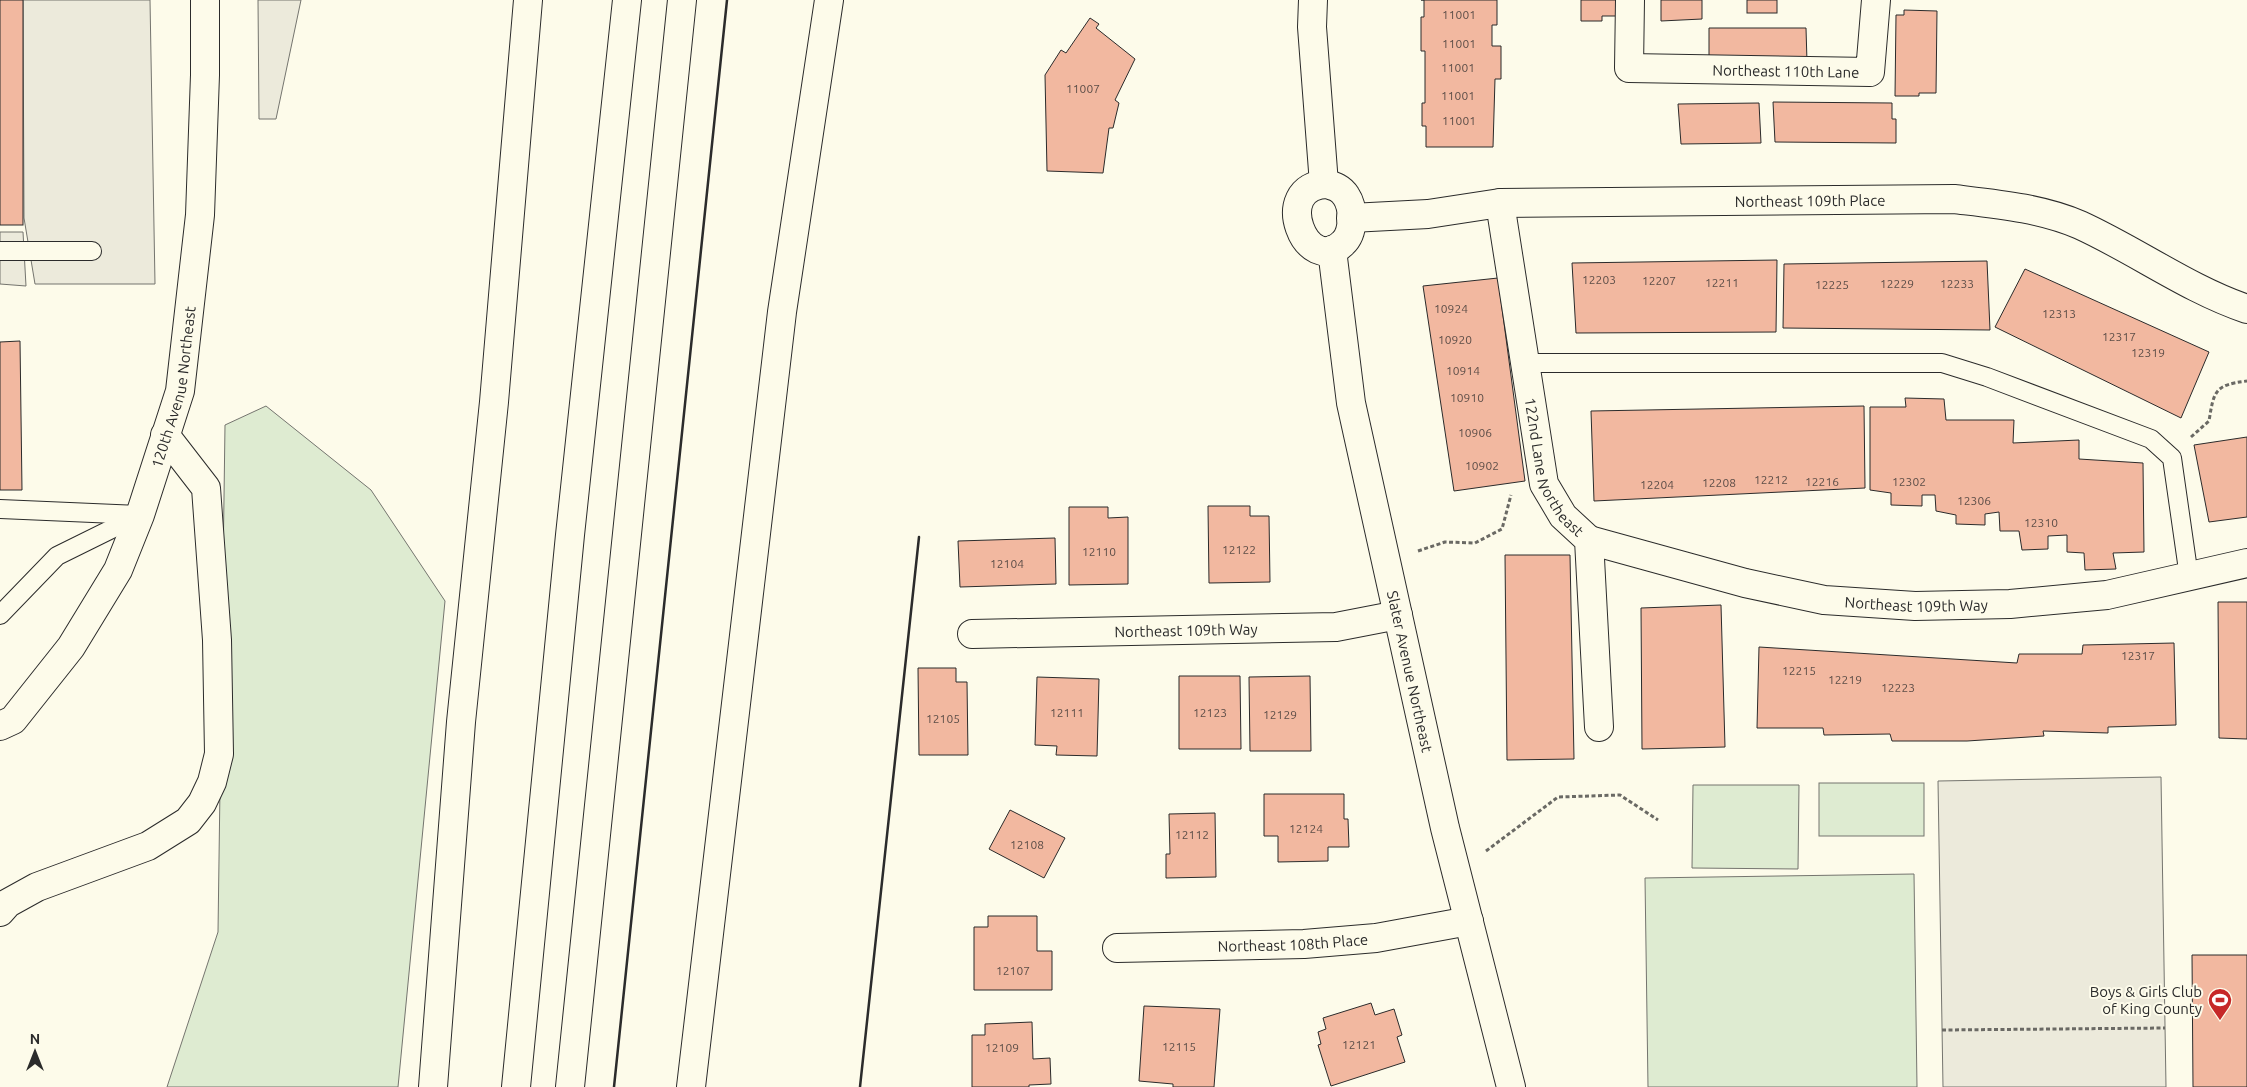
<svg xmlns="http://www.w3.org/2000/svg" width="2247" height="1087" viewBox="0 0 2247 1087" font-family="Ubuntu,sans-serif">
<rect width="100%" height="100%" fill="#fdfbea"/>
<g fill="#deebd1" stroke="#74746e">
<path d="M266,406L371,490L445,601L398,1087H167L218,932L225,425Z"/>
<rect x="1819" y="783" width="105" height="53"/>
<path d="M1693,785H1799L1798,869L1692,868Z"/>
<path d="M1914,874L1917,1087H1648L1645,878Z"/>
</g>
<g fill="#eceadb" stroke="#74746e">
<path d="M23,0H150L155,284H35L24,218Z"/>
<path d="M258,0H301L276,119H259Z"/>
<path d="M0,232H23L26,286L0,284Z"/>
<path d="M2161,777L2166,1087H1943L1938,781Z"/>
</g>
<g fill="#f2b8a0" stroke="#2b2b2b">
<rect x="0" y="0" width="23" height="225"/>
<path d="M1421,0H1497V25H1492V46H1501V79H1495L1493,147H1426V126H1422V103H1425V51H1421V17H1424V0Z"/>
<path d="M1581,0H1619V16H1602V21H1581Z"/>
<path d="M1661,0H1702V19L1661,21Z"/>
<rect x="1747" y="0" width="30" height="13"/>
<path d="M1904,10L1937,11L1936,93H1919V96H1895L1896,15H1904Z"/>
<path d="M1090,18L1099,24L1096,28L1135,59L1115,100L1119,103L1113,128H1109L1103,173L1047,171L1045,75L1061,50L1066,53Z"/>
<path d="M1709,28H1806L1807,62H1709Z"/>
<path d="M1773,102L1892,103V119H1896V143L1775,142Z"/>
<path d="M1759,103L1761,143L1681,144L1678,104Z"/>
<path d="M1777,260L1776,332L1576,333L1572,263Z"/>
<path d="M1987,261L1990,330L1783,328L1784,264Z"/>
<path d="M2025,269L2209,352L2181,418L1995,327Z"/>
<path d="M1498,278L1525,481L1454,491L1423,286Z"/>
<path d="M20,341L22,490H0V342Z"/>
<path d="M1905,398L1944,399L1946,420H2014L2013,443L2079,440V459L2143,463L2144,552L2113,553L2116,569L2085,570L2084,553L2067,552V535L2048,536V549L2022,550L2019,531H2000L1999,512L1985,514V525L1956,524V515L1936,511L1935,495H1922V506L1891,505V493L1870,490V407H1906Z"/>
<path d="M1864,406L1865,488L1594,501L1591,411Z"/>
<path d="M2247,437V517L2209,522L2194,445Z"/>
<path d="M1208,506H1250V516H1269L1270,582L1209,583Z"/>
<path d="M1069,507H1108V518L1128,517V584L1069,585Z"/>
<path d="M1055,538L1056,584L960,587L958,541Z"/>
<path d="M1505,555H1570L1574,759L1507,760Z"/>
<path d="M2218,602H2247V739L2219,738Z"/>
<path d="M1721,605L1725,747L1642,749L1641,608Z"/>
<path d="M2174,643L2176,725L2108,727V733L2043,731L2044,736L1967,741H1892L1890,734L1824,735L1823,728H1757L1759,647L2017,663L2019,654H2082L2083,645Z"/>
<path d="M918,668H956V682H967L968,755H919Z"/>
<path d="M1179,676H1240L1241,749H1179Z"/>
<path d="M1310,676L1311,751H1250L1249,677Z"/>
<path d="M1037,677L1099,679L1097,756L1056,755L1057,746L1035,745Z"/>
<path d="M1264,794H1344V819H1348L1349,847H1328V861L1278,862V836H1264Z"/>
<path d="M1010,810L1065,838L1044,878L989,849Z"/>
<path d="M1215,813L1216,877L1166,878V854H1170L1169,814Z"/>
<path d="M988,916H1037V951H1052V990H974V927H988Z"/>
<path d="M2192,955H2247V1087H2193Z"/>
<path d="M1371,1003L1375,1015L1394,1009L1402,1035L1397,1037L1405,1062L1331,1086L1318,1045L1321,1044L1318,1032L1326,1029L1323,1018Z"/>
<path d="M1144,1006L1220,1009L1214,1087H1173V1084L1139,1081Z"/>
<path d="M1032,1022L1033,1059L1050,1058L1051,1084L1029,1085V1087H972V1035H985V1024Z"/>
</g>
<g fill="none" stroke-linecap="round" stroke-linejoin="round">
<g stroke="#2b2b2b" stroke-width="20">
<g id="service">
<path d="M0,251H92"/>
<path d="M1526,363H1942L1987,377L2151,439L2172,458L2189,577"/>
<path d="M0,509L139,515"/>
<path d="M0,615L57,556L140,515"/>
</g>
</g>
<g stroke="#2b2b2b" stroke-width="30">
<g id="minor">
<path d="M1313,0L1312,27L1324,184"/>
<path id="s1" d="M1630,0L1629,68L1870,72L1876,0"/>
<path d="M1327,184C1334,186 1341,188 1346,196C1354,208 1354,233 1343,243C1307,279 1269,186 1327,184Z"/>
<path id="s2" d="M1500,203L1544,484L1563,516L1589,540L1599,727"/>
<path id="s3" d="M1351,218L1428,214L1500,203L1954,199C1996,204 2041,208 2080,225C2137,251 2188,289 2247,309"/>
<path id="s4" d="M1332,250L1351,403L1445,828L1511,1087"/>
<path id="s5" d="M1589,540L1745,583L1824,600L1915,606L2010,604L2107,595L2247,563"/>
<path id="s6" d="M972,634L1336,627L1398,615"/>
<path id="s7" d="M0,726L13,720L71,647L118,570L140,515L180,391L200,215L205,75V0"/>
<path d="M0,912L8,903L37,887L148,846L188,821L202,803L212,782L219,754L217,640L206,488L165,435"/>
<path id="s8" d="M1117,948L1304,944L1376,938L1469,921"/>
</g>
</g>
<g stroke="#2b2b2b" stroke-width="30">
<g id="motorway">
<path d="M433,1087L461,722L494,402L528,0"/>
<path d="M516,1087L570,535L627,0"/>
<path d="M570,1087L682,0"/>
<path d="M691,1087L782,312L829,0"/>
</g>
</g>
<g stroke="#6a6964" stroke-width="3" stroke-dasharray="4 2.5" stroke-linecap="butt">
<path d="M2191,437L2209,421C2214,390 2215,385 2247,381"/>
<path d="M1418,551L1445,542L1475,543L1502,529L1511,495"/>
<path d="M1486,851L1558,797L1620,795L1658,820"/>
<path d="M1942,1030L2165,1028"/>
</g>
<use href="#service" stroke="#fdfbea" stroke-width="18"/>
<use href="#minor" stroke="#fdfbea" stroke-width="28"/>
<use href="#motorway" stroke="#fdfbea" stroke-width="28"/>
<g stroke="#2b2b2b" stroke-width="2.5">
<path d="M614,1087L727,0"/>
<path d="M860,1087L919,537"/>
</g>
</g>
<defs>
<g id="stadium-pin" transform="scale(1.25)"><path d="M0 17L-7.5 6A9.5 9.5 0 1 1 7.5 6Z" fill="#c62828" stroke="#fdfbea"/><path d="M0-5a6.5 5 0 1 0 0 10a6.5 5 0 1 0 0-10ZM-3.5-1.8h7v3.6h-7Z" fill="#fff"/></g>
</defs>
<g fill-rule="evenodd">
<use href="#stadium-pin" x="2220" y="1000"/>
</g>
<g text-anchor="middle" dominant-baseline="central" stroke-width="4" stroke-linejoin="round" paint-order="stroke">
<g font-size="12" fill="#5d4e48">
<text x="1459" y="14">11001</text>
<text x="1459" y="43">11001</text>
<text x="1458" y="67">11001</text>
<text x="1083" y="88">11007</text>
<text x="1458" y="95">11001</text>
<text x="1459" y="120">11001</text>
<text x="1599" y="279">12203</text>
<text x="1659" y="280">12207</text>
<text x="1722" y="282">12211</text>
<text x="1897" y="283">12229</text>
<text x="1957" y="283">12233</text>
<text x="1832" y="284">12225</text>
<text x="1451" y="308">10924</text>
<text x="2059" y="313">12313</text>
<text x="2119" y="336">12317</text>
<text x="1455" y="339">10920</text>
<text x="2148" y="352">12319</text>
<text x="1463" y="370">10914</text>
<text x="1467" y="397">10910</text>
<text x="1475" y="432">10906</text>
<text x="1482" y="465">10902</text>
<text x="1771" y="479">12212</text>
<text x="1822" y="481">12216</text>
<text x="1909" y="481">12302</text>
<text x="1719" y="482">12208</text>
<text x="1657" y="484">12204</text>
<text x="1974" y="500">12306</text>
<text x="2041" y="522">12310</text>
<text x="1239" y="549">12122</text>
<text x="1099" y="551">12110</text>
<text x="1007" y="563">12104</text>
<text x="2138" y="655">12317</text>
<text x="1799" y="670">12215</text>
<text x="1845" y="679">12219</text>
<text x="1898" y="687">12223</text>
<text x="1067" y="712">12111</text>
<text x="1210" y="712">12123</text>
<text x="1280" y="714">12129</text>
<text x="943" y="718">12105</text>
<text x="1306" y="828">12124</text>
<text x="1192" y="834">12112</text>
<text x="1027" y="844">12108</text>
<text x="1013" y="970">12107</text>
<text x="1359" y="1044">12121</text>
<text x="1179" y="1046">12115</text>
<text x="1002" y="1047">12109</text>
</g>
<g font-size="15" fill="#2b2b2b" stroke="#fdfbea">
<text stroke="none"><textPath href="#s1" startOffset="225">Northeast 110th Lane</textPath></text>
<text stroke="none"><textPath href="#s3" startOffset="460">Northeast 109th Place</textPath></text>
<text stroke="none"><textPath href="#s7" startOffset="390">120th Avenue Northeast</textPath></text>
<text stroke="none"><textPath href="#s2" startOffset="272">122nd Lane Northeast</textPath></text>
<text stroke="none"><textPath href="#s5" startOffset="335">Northeast 109th Way</textPath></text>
<text stroke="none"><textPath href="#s6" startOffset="214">Northeast 109th Way</textPath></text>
<text stroke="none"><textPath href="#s4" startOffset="429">Slater Avenue Northeast</textPath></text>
<text stroke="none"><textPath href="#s8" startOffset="176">Northeast 108th Place</textPath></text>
</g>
<g font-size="15" fill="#2b2b2b" stroke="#fdfbea" text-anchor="end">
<text x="2202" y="991">Boys &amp; Girls Club<tspan x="2202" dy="17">of King County</tspan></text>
</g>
</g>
<g transform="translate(35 1052)" stroke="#fdfbea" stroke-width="4" paint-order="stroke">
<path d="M0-4L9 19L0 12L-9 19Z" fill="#2b2b2b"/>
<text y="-8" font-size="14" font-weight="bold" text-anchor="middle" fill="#2b2b2b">N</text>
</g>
</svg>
